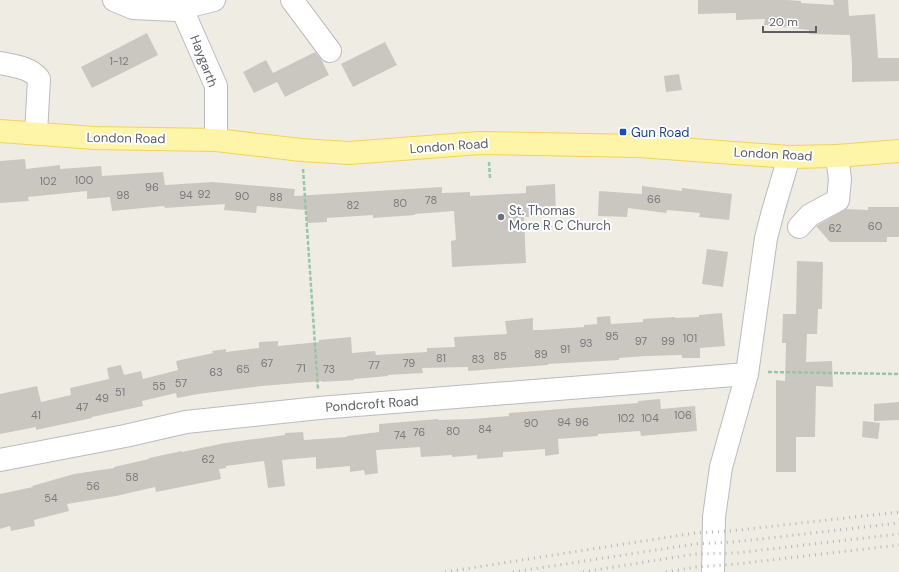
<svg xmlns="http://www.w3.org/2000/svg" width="899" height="572" viewBox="0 0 899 572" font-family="'DM Sans',sans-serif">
<rect width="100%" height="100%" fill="#efede3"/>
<g fill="#cac7c1">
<path d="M698,0H788L801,1V3L834,5L833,0H848L849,16L875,14L878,58H899V81L852,82V63L850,35L809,34V30L764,25L765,19L736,20V13L698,14Z"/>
<path d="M147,33L158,55L92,88L81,67Z"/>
<path d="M385,42L397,65L353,87L341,64Z"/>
<path d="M315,52L321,59L329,75L285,97L277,82L254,93L243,72L266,60L273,73Z"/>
<path d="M679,74L682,90L666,92L664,76Z"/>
<path d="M25,159L26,169L60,165V169L101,166L102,176L163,172L165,185L213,182L295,189L294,196L442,187V193L470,192V196L526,193V186L555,184L556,216L524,217L526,263L452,267L451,241L456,240L454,211L415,214V215L373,218V215L327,218V222L307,223L306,210L257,206L256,213L224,210L225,204L165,208L164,206L112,211L110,197L87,199V191L28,197L29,201L0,203V161Z"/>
<path d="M642,186L682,191V188L732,194L729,220L699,217L700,213L667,210L666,213L628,208L627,217L598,216L599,191L642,194Z"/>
<path d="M868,207H899V237H887V242H830L816,226L846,209L868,210Z"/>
<path d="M707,249L728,252L723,287L702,284Z"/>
<path d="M797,261L823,262L822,309H818L817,334H807L806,362L832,361L833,387L816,386L815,437H796V472H776V380L785,381L786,343H782L783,314H796Z"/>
<path d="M722,313L725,346L700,348V358H682V355L646,356L619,358V360L548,364V365L468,371V367L422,368L423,373L388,375V376L354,379V380L322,382V381L262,386L198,394L177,398L176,393L142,401L143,406L92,417V418L36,430V427L0,434V394L37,386L41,402L71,395L70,388L109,379L107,368L121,365L124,375L141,371L143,379L178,370L176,361L213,353L212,351L226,349V352L259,348V342L278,341V346L319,342V340L351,337L352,353L375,351L376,355L427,352V348L455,347L454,337L507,334L505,321L533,318V330H541L584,327V325L597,324V317L610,316L611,324L643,322V319L675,317V318L699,317V315Z"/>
<path d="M660,399L661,409L695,406L697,431L641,436L640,431L598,434V436L558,439L559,454L545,456V449L503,452V457L477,459V455L452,457V455L421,457L420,447L376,450L378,473L365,475L364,470L350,472V466L316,469V457L282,460L285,486L268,488L264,461L226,466V468L219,469L221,479L156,492L155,487L116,496L67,504L69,511L34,520L35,526L11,531L10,526L0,529V494L33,487L32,486L74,474L114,468V467L149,459V458L182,451V452L225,443L285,435V433L303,432L304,440L347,437V436L379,432V424L438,419V420L472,419L509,416V413L638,403V401Z"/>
<path d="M899,402V420L874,421V404Z"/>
<path d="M863,421L880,423L878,439L862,437Z"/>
</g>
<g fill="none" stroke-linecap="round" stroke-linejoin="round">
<g stroke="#b9bbc0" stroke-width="24">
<g id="minor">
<path d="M114,0L133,8L175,10L214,0"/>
<path d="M292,0L330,51"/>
<path d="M182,9L216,86V140"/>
<path d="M0,63C14,66 30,67 39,79L36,133"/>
<path d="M799,227L810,215L838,200L840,179L837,156"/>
<path d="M0,460L125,436L186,422L319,408L747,374"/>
<path d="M713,572L714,517L721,467L747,374L766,238L773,211L789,157"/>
</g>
</g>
<g stroke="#f6d155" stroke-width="24">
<path id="major" d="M0,131L94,138L216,140L301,150L349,153L480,143L639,146L789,157L837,156L899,151"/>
</g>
<g stroke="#97c6a7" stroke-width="2.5" stroke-dasharray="4 2" stroke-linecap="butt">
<path d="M489,162L490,178"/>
<path d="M303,169L318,389"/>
<path d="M768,372L899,374"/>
</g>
<use href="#minor" stroke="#fff" stroke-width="22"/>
<use href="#major" stroke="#fff5a8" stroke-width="22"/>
<g stroke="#b5b6b6" stroke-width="3" stroke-dasharray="1 5" stroke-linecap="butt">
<path d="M445,572L695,533L730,531L899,512"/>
<path d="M513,572L695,544L734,542L899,523"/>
<path d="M583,572L695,554L736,553L899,534"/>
<path d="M666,572L696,567L737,564L899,545"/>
</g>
</g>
<rect fill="#1a4fb4" stroke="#fff" stroke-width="1.5" x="619" y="128" width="8" height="8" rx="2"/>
<circle fill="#6b7280" stroke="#fff" stroke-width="1.5" cx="501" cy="217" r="4"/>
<g text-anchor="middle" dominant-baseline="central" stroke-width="4" stroke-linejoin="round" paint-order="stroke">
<g font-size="11" fill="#78797c">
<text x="119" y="61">1-12</text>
<text x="84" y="180">100</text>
<text x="48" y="181">102</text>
<text x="152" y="187">96</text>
<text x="204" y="194">92</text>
<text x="123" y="195">98</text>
<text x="186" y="195">94</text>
<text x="242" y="196">90</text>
<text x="276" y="197">88</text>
<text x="654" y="199">66</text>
<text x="431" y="200">78</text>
<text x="400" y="203">80</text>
<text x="353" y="205">82</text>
<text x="875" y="226">60</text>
<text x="835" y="228">62</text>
<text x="612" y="336">95</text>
<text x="690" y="338">101</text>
<text x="641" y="341">97</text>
<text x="668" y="341">99</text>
<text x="586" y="343">93</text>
<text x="565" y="349">91</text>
<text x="541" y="354">89</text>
<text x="500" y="356">85</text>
<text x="441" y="358">81</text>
<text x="478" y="359">83</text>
<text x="267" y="363">67</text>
<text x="409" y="363">79</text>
<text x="374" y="365">77</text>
<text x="301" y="368">71</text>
<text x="243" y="369">65</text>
<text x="329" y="369">73</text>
<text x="216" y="372">63</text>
<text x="181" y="383">57</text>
<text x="159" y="386">55</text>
<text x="120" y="392">51</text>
<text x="102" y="398">49</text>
<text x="82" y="407">47</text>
<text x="36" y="415">41</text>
<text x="683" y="415">106</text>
<text x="626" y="418">102</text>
<text x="650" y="418">104</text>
<text x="564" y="422">94</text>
<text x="582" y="422">96</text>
<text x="531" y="423">90</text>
<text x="485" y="429">84</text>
<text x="453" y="431">80</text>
<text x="419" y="432">76</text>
<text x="400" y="435">74</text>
<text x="208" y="459">62</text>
<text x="132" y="477">58</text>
<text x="93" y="486">56</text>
<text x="51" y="498">54</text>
</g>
<g font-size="13" fill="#5c5f65" stroke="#fff">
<text transform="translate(204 61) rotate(69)">Haygarth</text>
<text transform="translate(126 138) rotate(1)">London Road</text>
<text transform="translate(449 146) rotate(-4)">London Road</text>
<text transform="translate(773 154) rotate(3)">London Road</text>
<text transform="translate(372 404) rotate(-4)">Pondcroft Road</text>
</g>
<g font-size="13" fill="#164399" stroke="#fff" text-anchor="start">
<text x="631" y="132">Gun Road</text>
</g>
<g font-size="13" fill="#5b616d" stroke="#fff" text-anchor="start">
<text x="509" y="210">St. Thomas<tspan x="509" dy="15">More R C Church</tspan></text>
</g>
</g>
<path d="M763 26v6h53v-6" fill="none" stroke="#5c5f65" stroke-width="2"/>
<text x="769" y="26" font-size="12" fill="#5c5f65" stroke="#ffffff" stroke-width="3" paint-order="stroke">20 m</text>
</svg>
